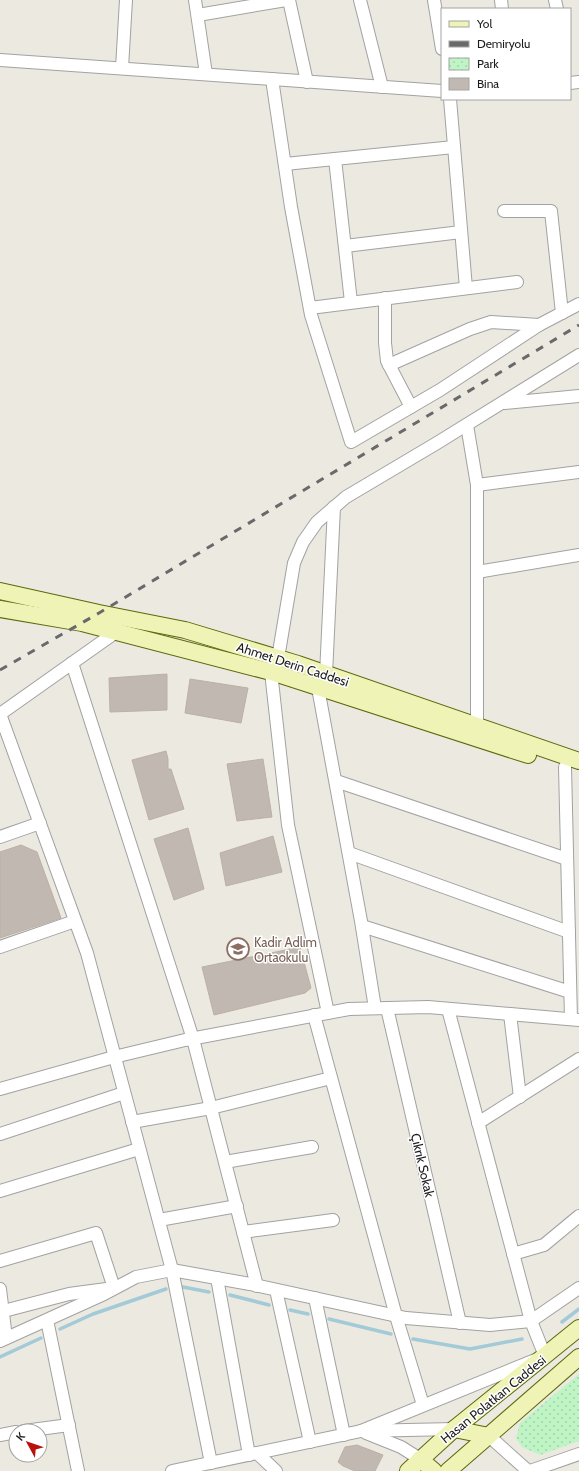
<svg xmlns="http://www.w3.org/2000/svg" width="579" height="1471" viewBox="0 0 579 1471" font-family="Cabin,sans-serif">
<defs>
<pattern id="park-dots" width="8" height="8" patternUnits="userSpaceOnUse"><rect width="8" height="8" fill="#bff5c5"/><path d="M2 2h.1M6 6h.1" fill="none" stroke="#a4d1a9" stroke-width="1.8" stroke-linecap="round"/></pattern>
</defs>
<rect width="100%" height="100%" fill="#ece9e1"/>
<path fill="url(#park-dots)" d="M579,1374V1441L540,1455L522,1447L516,1438L520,1423Z"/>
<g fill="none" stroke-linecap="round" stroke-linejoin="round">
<g stroke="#a3cad7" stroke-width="3.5">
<path d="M183,1287L209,1292"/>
<path d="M230,1295L269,1305"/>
<path d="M290,1310L308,1314"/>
<path d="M329,1319L391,1334"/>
<path d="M562,1322L579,1309"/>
<path d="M60,1329L93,1314L166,1289"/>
<path d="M413,1339L470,1349L522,1339"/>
<path d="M0,1357L41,1338"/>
</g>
</g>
<g fill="#c0b8b1" stroke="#bcb0a4">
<path d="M167,674V710L110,712L109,678Z"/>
<path d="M190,679L248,688L241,723L185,713Z"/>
<path d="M166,751L168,759V769H171L184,809L149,820L132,760Z"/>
<path d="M263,759L272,817L237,821L227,764Z"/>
<path d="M188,828L204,889L174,900L154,839Z"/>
<path d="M273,836L282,872L226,886L220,853Z"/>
<path d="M21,845L37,852L61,918L0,938V852Z"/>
<path d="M300,947L311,988L305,993L214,1015L202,967Z"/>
<path d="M357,1445L383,1455L375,1471H355L343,1466L338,1462L345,1447Z"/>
</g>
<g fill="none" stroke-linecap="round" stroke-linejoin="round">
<g stroke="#a2a2a2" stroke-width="14">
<g id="street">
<path d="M195,0L206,74"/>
<path d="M289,0L307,82"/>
<path d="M360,0L382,87"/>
<path d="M434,0L442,49"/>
<path d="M501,0L502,9"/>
<path d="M555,0L557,9"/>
<path d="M198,15L286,0"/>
<path d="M0,60L442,91"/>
<path d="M122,68L126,0"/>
<path d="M272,79L291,207L311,315L351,442L440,390L539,325L579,304"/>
<path d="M570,83L579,82"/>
<path d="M450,99L466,288"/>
<path d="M335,159L351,302"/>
<path d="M285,164L454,147"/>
<path d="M504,211H551L562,313"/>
<path d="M345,246L461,232"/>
<path d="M385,298V343L387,361L411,407"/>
<path d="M310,308L517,282"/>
<path d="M389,365L470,329L491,322L539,325"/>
<path d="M505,403L579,396"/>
<path d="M467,425L477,485V726"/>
<path d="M477,485L579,472"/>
<path d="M477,572L579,555"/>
<path d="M72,663L193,1039L257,1286"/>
<path d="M326,674L334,507"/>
<path d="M318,688L361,921L375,1008"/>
<path d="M0,714L87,953L172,1270L211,1463"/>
<path d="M0,714L116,632"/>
<path d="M565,767L571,1019"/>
<path d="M336,781L567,859"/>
<path d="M0,837L40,823"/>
<path d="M349,853L569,932"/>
<path d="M362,926L570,992"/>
<path d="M0,947L75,921"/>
<path d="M387,1008L460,1323"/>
<path d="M328,1013L288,825L271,672L278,658L294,563L303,542L317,522L346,497L437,443L579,355"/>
<path d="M510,1014L520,1097"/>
<path d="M314,1015L396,1316L423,1405"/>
<path d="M0,1089L114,1057L185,1040L349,1009L428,1007L579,1020"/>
<path d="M132,1122L211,1108L331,1078"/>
<path d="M478,1123L579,1059"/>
<path d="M0,1134L124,1093"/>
<path d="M225,1162L312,1147"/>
<path d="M0,1191L139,1149"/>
<path d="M159,1220L237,1206"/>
<path d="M243,1232L333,1220"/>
<path d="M513,1254L544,1245L579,1216"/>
<path d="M0,1261L96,1233L114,1288L69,1294L0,1312"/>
<path d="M217,1278L249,1455"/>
<path d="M0,1289L6,1338"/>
<path d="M276,1290L310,1442"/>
<path d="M315,1298L344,1435"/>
<path d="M47,1320L78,1471"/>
<path d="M0,1341L104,1294L136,1277L172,1270L250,1284L406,1318L490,1325L531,1321L579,1288"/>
<path d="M24,1431L69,1425"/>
<path d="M361,1431L545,1356L531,1321L448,1009"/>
<path d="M366,1433L401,1447L420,1459"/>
<path d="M0,1435L16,1432"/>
<path d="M489,1436L528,1471"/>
<path d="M257,1453L276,1471"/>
<path d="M172,1471L361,1431L454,1429"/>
<path d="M530,1471L579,1454"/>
</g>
</g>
<g stroke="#5b690b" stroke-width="18">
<g id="secondary">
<path d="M0,591L99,613L185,630L298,664L579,761"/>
<path d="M0,609L82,623L271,672L528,755"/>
<path d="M454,1429L489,1436"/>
<path d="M420,1459L434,1471"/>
<path d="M408,1471L454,1429L579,1328"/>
<path d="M448,1471L579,1357"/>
</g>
</g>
<use href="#street" stroke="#fff" stroke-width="12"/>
<use href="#secondary" stroke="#eff4b6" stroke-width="16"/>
<path stroke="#696969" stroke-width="3" stroke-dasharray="8 8" stroke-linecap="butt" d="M0,670L99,613L579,325"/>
</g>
<defs>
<g id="school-ring" transform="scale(1.15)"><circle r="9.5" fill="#fff" stroke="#8d6e63" stroke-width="1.5"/><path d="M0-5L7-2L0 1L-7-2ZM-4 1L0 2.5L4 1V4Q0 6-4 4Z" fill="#8d6e63"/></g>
</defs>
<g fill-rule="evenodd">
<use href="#school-ring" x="238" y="949"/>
</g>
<g text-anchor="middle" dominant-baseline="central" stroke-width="3" stroke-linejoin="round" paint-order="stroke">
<g font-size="13" fill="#1b1b1b" stroke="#fff">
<text transform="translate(293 664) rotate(18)">Ahmet Derin Caddesi</text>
<text transform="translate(423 1165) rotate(77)">Çıkrık Sokak</text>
<text transform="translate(493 1399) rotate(-39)">Hasan Polatkan Caddesi</text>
</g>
<g font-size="13" fill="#785e54" stroke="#fff" text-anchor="start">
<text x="254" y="942">Kadir Adlım<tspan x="254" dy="15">Ortaokulu</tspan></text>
</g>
</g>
<rect x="441" y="8" width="130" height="92" fill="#ffffff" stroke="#a4a4a4"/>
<rect x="449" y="21" width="20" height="6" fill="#eff4b6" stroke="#a4a4a4"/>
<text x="477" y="28" font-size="12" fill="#1b1b1b">Yol</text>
<rect x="449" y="41" width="20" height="6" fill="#696969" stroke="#a4a4a4"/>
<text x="477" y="48" font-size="12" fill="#1b1b1b">Demiryolu</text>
<rect x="449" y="58" width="20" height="12" fill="url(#park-dots)" stroke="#a4a4a4"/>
<text x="477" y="68" font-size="12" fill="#1b1b1b">Park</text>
<rect x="449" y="78" width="20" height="12" fill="#c0b8b1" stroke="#a4a4a4"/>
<text x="477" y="88" font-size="12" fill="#1b1b1b">Bina</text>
<g transform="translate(28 1443) rotate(310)"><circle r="19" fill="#ffffff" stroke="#a4a4a4"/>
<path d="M0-3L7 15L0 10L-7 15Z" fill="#b9120d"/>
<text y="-6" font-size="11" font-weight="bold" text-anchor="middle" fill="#1b1b1b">K</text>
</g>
</svg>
